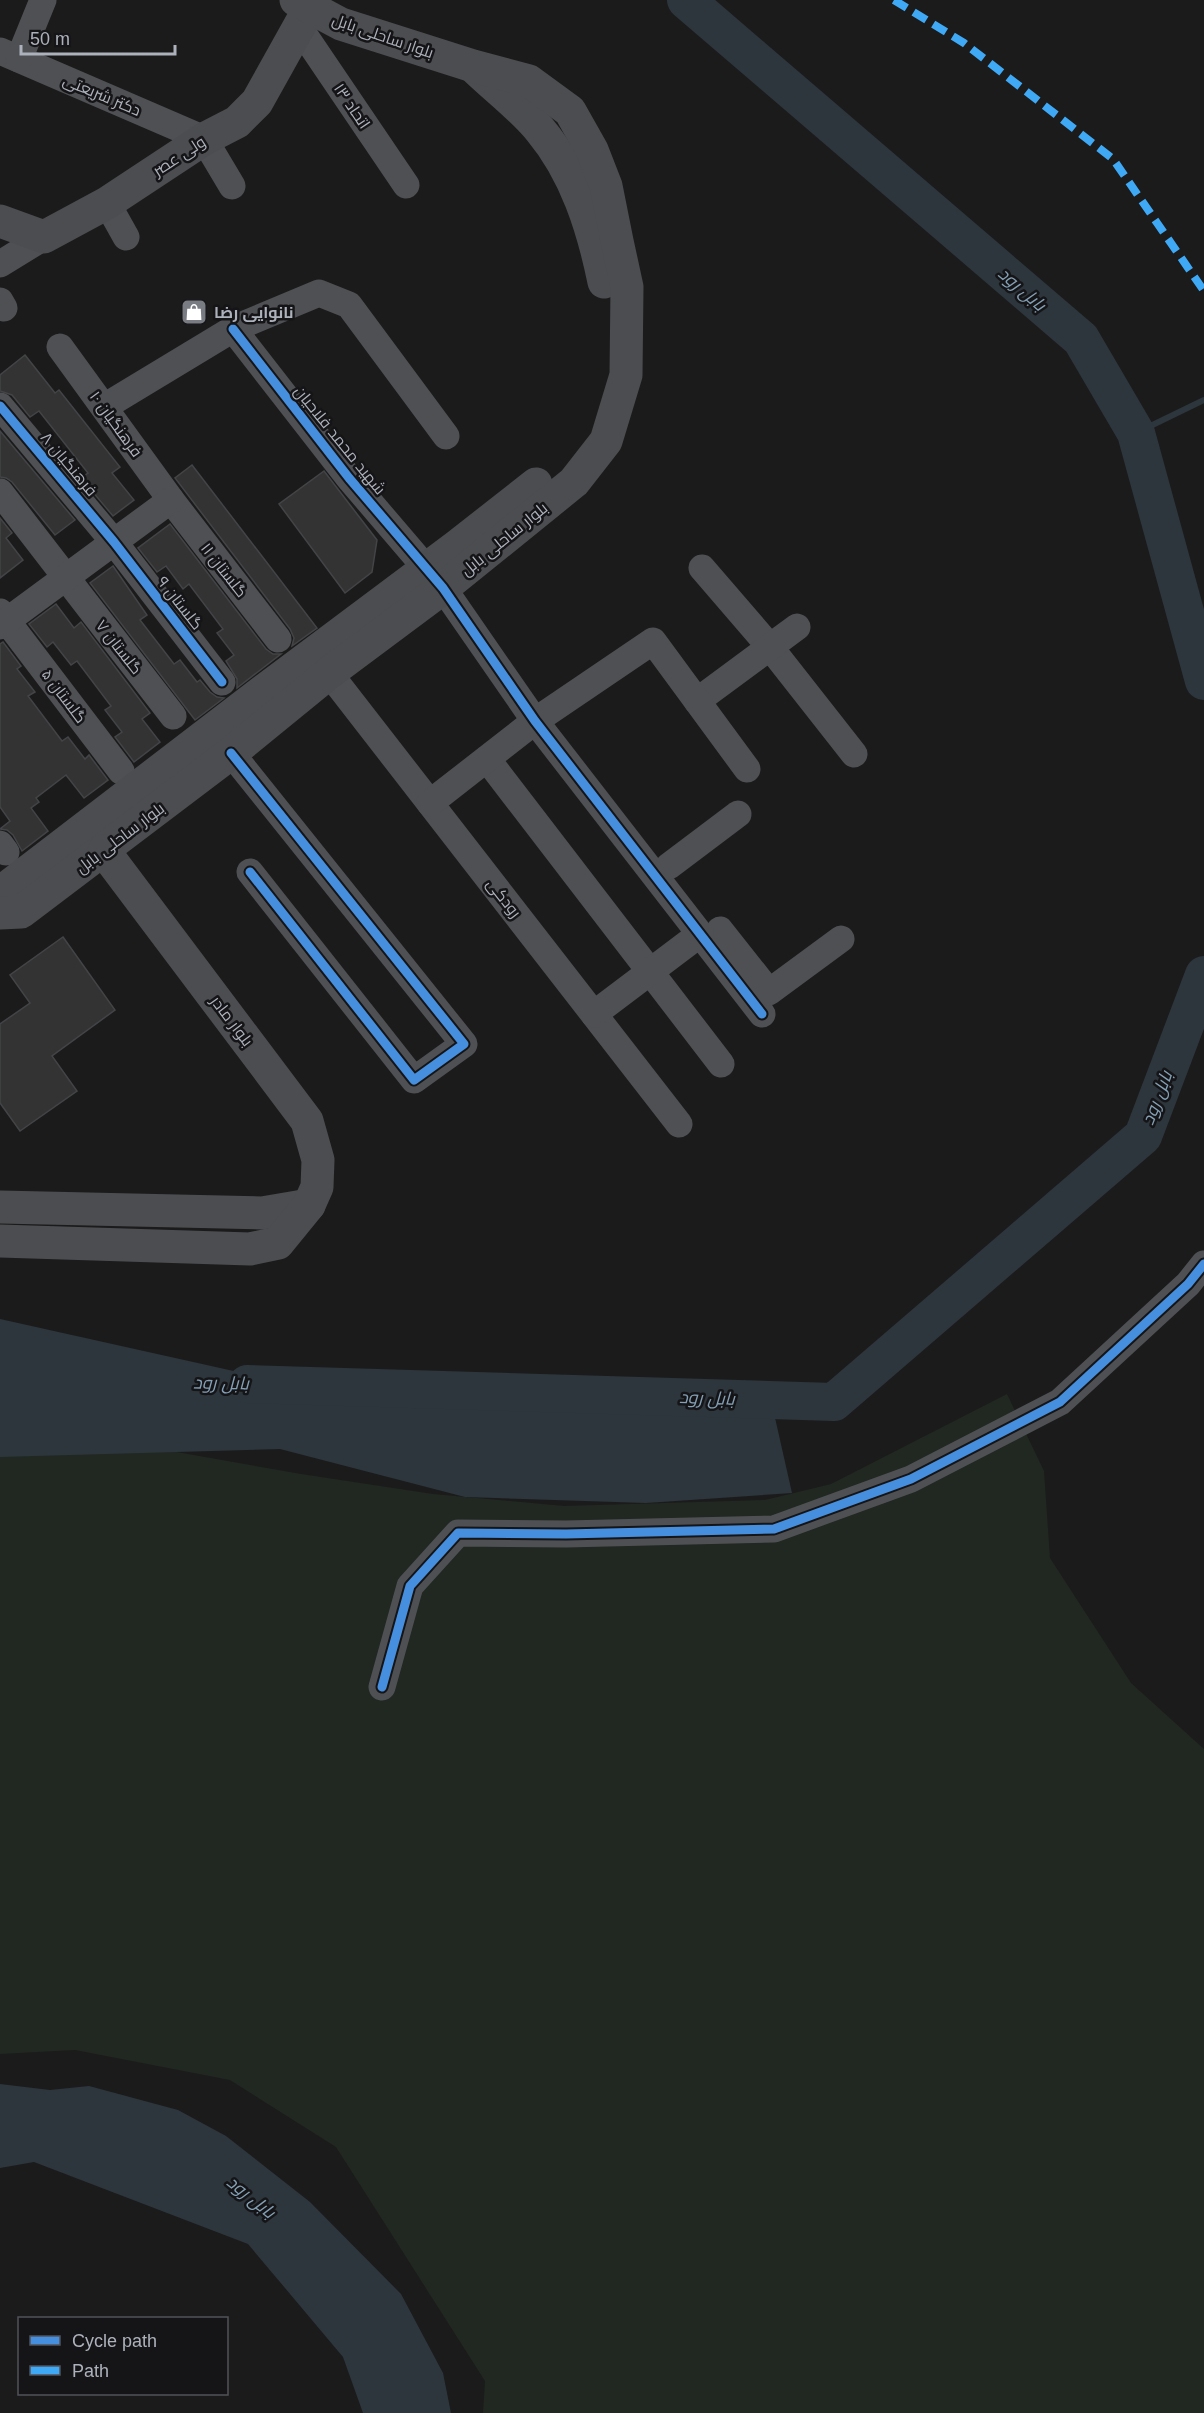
<svg xmlns="http://www.w3.org/2000/svg" width="1204" height="2413" viewBox="0 0 1204 2413" font-family="Helvetica,Cairo,sans-serif">
<rect width="100%" height="100%" fill="#1b1b1b"/>
<path fill="#202821" d="M1007,1394L1044,1471L1050,1558L1131,1683L1204,1749V2413H483L485,2381L336,2147L230,2080L75,2050L0,2054V1432L103,1439L301,1474L433,1494L564,1506L765,1500L831,1484Z"/>
<g fill="#2d363d">
<path d="M0,1319L297,1385L771,1400L792,1493L646,1503L465,1497L280,1449L0,1457Z"/>
<path d="M0,2084L50,2090L89,2086L178,2110L226,2136L310,2202L401,2294L443,2373L451,2413H363L343,2357L248,2244L34,2162L0,2168Z"/>
</g>
<g fill="none" stroke-linecap="round" stroke-linejoin="round">
<path stroke="#2d363d" stroke-width="6" d="M1136,433L1204,400"/>
<g stroke="#2d363d" stroke-width="38">
<path d="M686,0L1081,339L1136,433L1204,681"/>
<path d="M247,1384L834,1402L1143,1136L1204,975"/>
</g>
</g>
<g fill="#333" stroke="#434447" stroke-width="1.5">
<path d="M25,355L55,393L59,390L120,467L112,473L134,500L113,516L81,478L88,473L39,411L30,417L12,395L0,391V375Z"/>
<path d="M0,431L75,520L55,535L12,482L6,478L0,477Z"/>
<path d="M192,465L317,628L292,646L294,638L290,629L175,478Z"/>
<path d="M324,471L377,540L372,572L345,593L279,504Z"/>
<path d="M0,518L12,533L6,538L23,560L0,578Z"/>
<path d="M170,524L266,649L273,654H281L237,688V679L226,661L234,655L217,633L223,629L189,584L183,589L166,566L157,572L138,548Z"/>
<path d="M113,566L147,615L140,620L174,664L180,660L197,682L200,680L210,692L217,697L224,698L195,720L90,583Z"/>
<path d="M56,604L74,628L81,622L150,713L142,719L160,742L134,762L115,737L122,732L105,710L111,706L77,661L71,665L53,642L47,647L29,624Z"/>
<path d="M3,642L21,666L17,669L35,692L28,696L62,741L68,737L85,759L89,755L108,780L84,798L66,775L36,798L39,802L31,808L48,831L22,851L13,835L7,830L0,829L10,821L0,807V644Z"/>
<path d="M63,937L115,1010L52,1056L77,1091L20,1131L0,1103V1024L30,1003L10,975Z"/>
</g>
<g fill="none" stroke-linecap="round" stroke-linejoin="round">
<g stroke="#4f5054" stroke-width="27">
<path d="M299,27L406,185"/>
<path d="M0,51L204,139L232,186"/>
<path d="M19,59L43,0"/>
<path d="M107,203L126,237"/>
<path d="M0,264L44,237"/>
<path d="M0,301L4,308"/>
<path d="M233,329L349,478L443,588L535,721L762,1014"/>
<path d="M60,347L171,500L278,639"/>
<path d="M0,406L114,542L222,682"/>
<path d="M104,407L233,329L319,293L349,305L446,436"/>
<path d="M0,492L173,716"/>
<path d="M702,568L770,647L854,754"/>
<path d="M0,612L121,771"/>
<path d="M0,626L171,500"/>
<path d="M329,673L679,1124"/>
<path d="M697,701L797,627"/>
<path d="M231,753L464,1044L414,1080L250,872"/>
<path d="M487,759L721,1064"/>
<path d="M430,803L535,721L653,641L747,769"/>
<path d="M0,844L6,852"/>
<path d="M669,866L738,814"/>
<path d="M720,930L769,992L841,939"/>
<path d="M594,1014L700,934"/>
<path d="M382,1687L410,1586L458,1533L566,1534L774,1529L911,1479L1060,1402L1188,1284L1204,1264"/>
</g>
<g stroke="#4c4d50" stroke-width="33">
<path d="M477,70C498,90 522,108 540,130C576,173 593,228 604,282"/>
<path d="M0,221L44,237L107,203L204,139L237,122L257,102L310,7"/>
<path d="M0,903L9,886L263,691L457,546L536,484"/>
<path d="M0,913L21,912L231,753L329,673L443,588L574,482L606,441L626,375L627,287L617,241L606,186L592,150L570,111L529,81L473,66L341,24L296,0"/>
<path d="M0,1207L262,1213L309,1205"/>
<path d="M0,1241L250,1249L278,1243L309,1205L317,1187L318,1160L307,1121L104,851"/>
</g>
<path stroke="#3fa9f5" stroke-width="8" stroke-dasharray="15 8" stroke-linecap="butt" d="M894,0L964,43L1113,159L1204,291"/>
<g stroke="#151517" stroke-width="13">
<g id="cycleway">
<path d="M233,329L349,478L443,588L535,721L762,1014"/>
<path d="M0,406L114,542L222,682"/>
<path d="M231,753L464,1044L414,1080L250,872"/>
<path d="M382,1687L410,1586L458,1533L566,1534L774,1529L911,1479L1060,1402L1188,1284L1204,1264"/>
</g>
</g>
<use href="#cycleway" stroke="#468fdf" stroke-width="9"/>
</g>
<defs>
<g id="shop-square" transform="scale(1.35)"><rect x="-9" y="-9" width="18" height="18" rx="4" fill="#797c83" stroke="#151517"/><path d="M-5-2.5h2.3a2.7 3.5 0 0 1 5.4 0H5L5.5 6h-11ZM-1.5-2.5h3a1.5 2.3 0 0 0-3 0Z" fill="#fff"/></g>
</defs>
<g fill-rule="evenodd">
<use href="#shop-square" x="194" y="312"/>
</g>
<g text-anchor="middle" dominant-baseline="central" stroke-width="5" stroke-linejoin="round" paint-order="stroke">
<g font-size="16" fill="#acb1bb" stroke="#151517">
<text transform="translate(383 36) rotate(19)">بلوار ساحلی بابل</text>
<text transform="translate(102 95) rotate(23)">دکتر شریعتی</text>
<text transform="translate(352 106) rotate(56)">اتحاد ۱۳</text>
<text transform="translate(179 156) rotate(-33)">ولی عصر</text>
<text transform="translate(116 424) rotate(54)">فرهنگیان ۱۰</text>
<text transform="translate(340 440) rotate(51)">شهید محمد فلاحیان</text>
<text transform="translate(69 464) rotate(50)">فرهنگیان ۸</text>
<text transform="translate(504 539) rotate(-39)">بلوار ساحلی بابل</text>
<text transform="translate(224 570) rotate(52)">گلستان ۱۱</text>
<text transform="translate(180 603) rotate(52)">گلستان ۹</text>
<text transform="translate(119 647) rotate(52)">گلستان ۷</text>
<text transform="translate(64 696) rotate(53)">گلستان ۵</text>
<text transform="translate(120 838) rotate(-37)">بلوار ساحلی بابل</text>
<text transform="translate(504 898) rotate(52)">رودکی</text>
<text transform="translate(232 1021) rotate(53)">بلوار مادر</text>
</g>
<g font-size="16" font-weight="bold" fill="#acb1bb" stroke="#151517" text-anchor="start">
<text x="214" y="312">نانوایی رضا</text>
</g>
<g font-size="18" font-style="italic" fill="#84a0b6" stroke="#151517">
<text transform="translate(1022 289) rotate(41)">بابل رود</text>
<text transform="translate(1157 1098) rotate(-69)">بابل رود</text>
<text transform="translate(221 1383) rotate(1)">بابل رود</text>
<text transform="translate(707 1398) rotate(2)">بابل رود</text>
<text transform="translate(251 2197) rotate(39)">بابل رود</text>
</g>
</g>
<rect x="18" y="2317" width="210" height="78" fill="#151517" stroke="#515359" stroke-width="1.5"/>
<rect x="30" y="2336" width="30" height="9" fill="#468fdf" stroke="#515359" stroke-width="1.5"/>
<text x="72" y="2347" font-size="18" fill="#acb1bb">Cycle path</text>
<rect x="30" y="2366" width="30" height="9" fill="#3fa9f5" stroke="#515359" stroke-width="1.5"/>
<text x="72" y="2377" font-size="18" fill="#acb1bb">Path</text>
<path d="M21 45v9h154v-9" fill="none" stroke="#acb1bb" stroke-width="3"/>
<text x="30" y="45" font-size="18" fill="#acb1bb" stroke="#151517" stroke-width="4.5" paint-order="stroke">50 m</text>
</svg>
